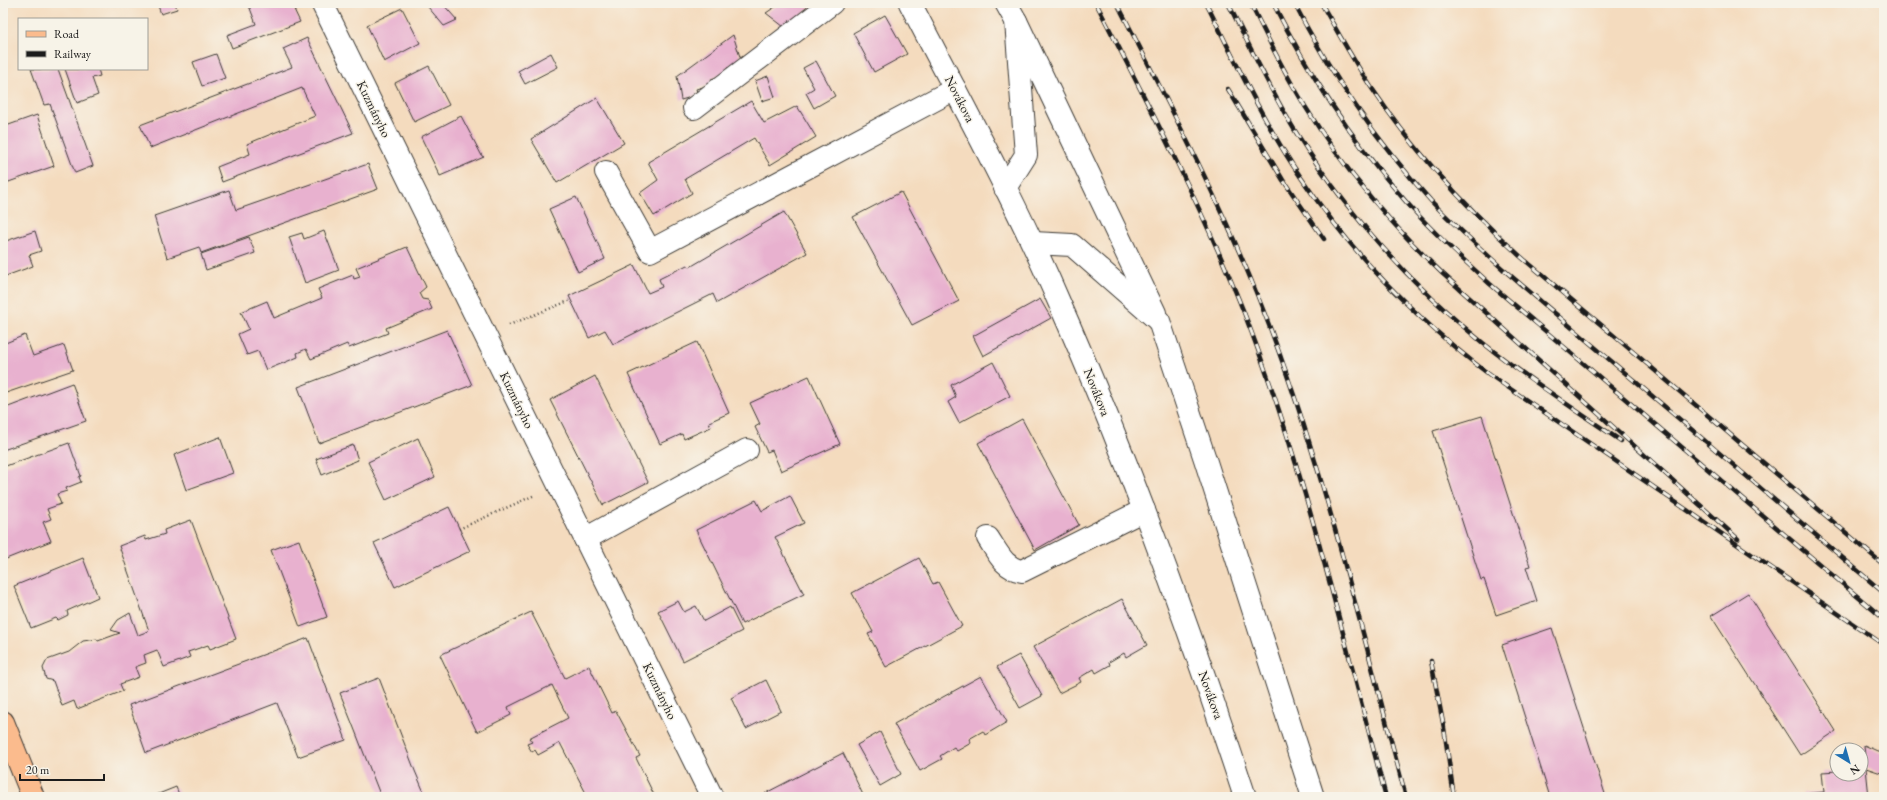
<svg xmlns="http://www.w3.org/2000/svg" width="1887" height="800" viewBox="0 0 1887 800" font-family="'EB Garamond',serif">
<rect width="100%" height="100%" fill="#f7f3e8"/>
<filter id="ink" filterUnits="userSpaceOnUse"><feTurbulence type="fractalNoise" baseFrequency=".025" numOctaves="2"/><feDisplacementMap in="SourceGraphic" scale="8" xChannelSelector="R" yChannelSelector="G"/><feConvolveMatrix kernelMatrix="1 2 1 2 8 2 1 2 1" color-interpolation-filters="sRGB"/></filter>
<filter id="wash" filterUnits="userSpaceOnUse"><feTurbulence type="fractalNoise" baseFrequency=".012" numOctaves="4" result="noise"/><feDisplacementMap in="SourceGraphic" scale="16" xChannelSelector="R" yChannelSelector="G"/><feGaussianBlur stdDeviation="0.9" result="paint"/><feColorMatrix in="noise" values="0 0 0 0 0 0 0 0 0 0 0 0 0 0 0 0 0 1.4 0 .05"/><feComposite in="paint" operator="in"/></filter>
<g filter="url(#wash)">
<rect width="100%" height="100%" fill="#f4dbbe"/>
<g id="blocks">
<g fill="#e8b1cf">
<path d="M157,3H175L177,9L161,14Z"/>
<path d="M248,3H291L300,22L232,48L227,35L256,24Z"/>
<path d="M432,3H442L457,20L444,26L428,7Z"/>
<path d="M781,3H812L813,4L788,30L766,13Z"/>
<path d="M402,8L420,43L384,62L367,25Z"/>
<path d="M885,15L907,54L874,72L853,33Z"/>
<path d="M733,35L742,63L727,68L728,73L711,79L713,84L696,89L698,95L681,100L677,76Z"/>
<path d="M307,38L353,133L222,182L217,167L250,154L247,144L315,116L302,88L150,148L140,125L292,67L283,49Z"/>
<path d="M551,53L558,67L525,84L518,71Z"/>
<path d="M216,54L225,78L202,86L193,62Z"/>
<path d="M816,61L835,96L814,108L806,93L814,88L803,68Z"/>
<path d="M429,66L449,105L414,122L395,83Z"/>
<path d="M31,69H58L93,166L75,173L50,104L44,105Z"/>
<path d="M65,69H98L100,76L92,78L98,95L77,103Z"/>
<path d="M768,76L775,97L762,101L755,81Z"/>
<path d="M597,98L624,143L557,183L531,139Z"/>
<path d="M751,101L764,123L797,106L816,137L770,165L754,138L685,179L692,193L654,216L640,193L658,180L648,162Z"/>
<path d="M37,115L54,166L3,184V127Z"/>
<path d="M461,116L482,156L484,157L440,176L421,137Z"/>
<path d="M368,164L378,189L201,253L199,247L167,258L154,216L229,190L236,210Z"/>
<path d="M901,192L959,301L912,325L853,217Z"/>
<path d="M576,197L605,259L578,272L549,209Z"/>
<path d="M784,212L807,253L717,303L713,294L613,344L605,330L589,338L569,296L634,265L648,293L662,287L659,279L687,265L690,267Z"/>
<path d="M35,231L41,251L29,255L33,266L3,277V242Z"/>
<path d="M324,231L339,270L305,283L289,237L302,233L304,239Z"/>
<path d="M249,237L255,253L206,270L201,254Z"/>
<path d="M407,247L426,287L419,293L422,299L428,300L432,309L386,328L388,333L349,348L347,344L311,359L306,349L297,353L298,357L266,370L258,351L247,355L238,334L249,329L241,312L267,301L274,318L322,298L318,289L353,275L354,279L360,277L356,268Z"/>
<path d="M1040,299L1051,318L983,356L973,336Z"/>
<path d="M447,330L472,385L319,443L298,387Z"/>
<path d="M25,335L33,356L64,345L73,370L3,394V344Z"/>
<path d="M697,342L729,413L709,422L711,427L684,439L682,434L660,444L628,374Z"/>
<path d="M993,362L1010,396L959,423L948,402L956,397L951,385Z"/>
<path d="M595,376L648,482L603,505L550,400Z"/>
<path d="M809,376L840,444L781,471L772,450L767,452L755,427L760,424L750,403Z"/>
<path d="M72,383L86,421L3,450V409Z"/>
<path d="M1482,416L1530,566L1526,567L1537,601L1496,615L1484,579L1481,580L1433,431Z"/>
<path d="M1022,419L1079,525L1035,550L978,443Z"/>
<path d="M220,437L233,473L186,490L174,455Z"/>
<path d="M418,438L435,477L386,500L368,462Z"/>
<path d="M69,443L81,476L79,477L81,482L66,488L67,491L57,494L61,504L47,509L51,519L43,522L51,541L6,559L3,553V467Z"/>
<path d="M353,445L358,460L322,475L316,459Z"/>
<path d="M790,496L804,523L775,537L804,594L742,624L696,530L756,500L762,511Z"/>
<path d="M449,507L470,551L395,587L374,543Z"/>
<path d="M191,520L236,639L210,649L208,645L188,652L190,657L164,667L157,650L144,655L146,663L135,667L139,677L120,684L123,691L77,709L74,701L62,706L53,681L46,679L43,668L47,660L69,652L83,641L97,639L98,641L120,633L111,630L118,620L130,613L138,635L149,631L119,546L145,536L146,540L165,534L164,530Z"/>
<path d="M299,540L327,617L300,627L271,550Z"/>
<path d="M83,558L98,597L67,611L68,615L58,620L56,618L31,628L14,586Z"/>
<path d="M919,558L933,584L938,582L962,626L886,667L868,634L873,632L852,593Z"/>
<path d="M1748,593L1836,731L1800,755L1711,616Z"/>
<path d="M1122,599L1147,645L1126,657L1124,653L1109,662L1110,665L1096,673L1094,669L1079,678L1081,682L1059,693L1033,647Z"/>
<path d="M678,601L684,612L696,606L704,621L730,607L742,631L683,661L658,611Z"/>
<path d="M531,612L565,678L589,666L612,713L616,711L640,756L636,758L655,797H588L560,743L538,755L535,750L532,752L527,744L532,742L529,738L568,718L552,685L508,707L511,715L477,732L440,655Z"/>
<path d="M1552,628L1606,797H1550L1502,645Z"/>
<path d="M308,638L346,740L298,757L277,703L146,753L129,705Z"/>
<path d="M1019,655L1042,696L1020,708L997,667Z"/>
<path d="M981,676L1007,722L985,735L983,731L969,739L971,743L957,751L954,747L940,756L942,759L920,771L894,724Z"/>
<path d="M379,678L415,771L426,797H381L354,728L340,693Z"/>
<path d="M766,680L781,711L746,729L731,698Z"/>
<path d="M880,732L901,774L880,786L857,745Z"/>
<path d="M1864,745L1884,754V774L1866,768L1869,797H1803V794L1824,792L1822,772L1837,771V774H1861V769L1866,768Z"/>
<path d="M843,753L864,797H758Z"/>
<path d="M176,787L180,797H151Z"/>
</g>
</g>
</g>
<g filter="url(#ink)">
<use href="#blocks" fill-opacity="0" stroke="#3c3934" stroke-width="1"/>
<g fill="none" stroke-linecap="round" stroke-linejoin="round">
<g stroke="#3c3934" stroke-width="24">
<g id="minor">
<path d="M322,3L712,797"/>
<path d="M910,3C961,102 1015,200 1059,302C1130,463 1190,630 1245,797"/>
<path d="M1016,21L1155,313"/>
<path d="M694,108L832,3"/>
<path d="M606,172L650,251L955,89"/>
<path d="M1005,188L1026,155L1016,21L1006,3"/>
<path d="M1033,243L1072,245L1159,321L1205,459L1313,797"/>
<path d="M988,538C998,553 1004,568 1022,571L1144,510"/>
<path d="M585,539L747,450"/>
</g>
</g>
<g stroke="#3c3934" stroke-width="24">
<path id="major" d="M3,722L33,797"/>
</g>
<g stroke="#3c3934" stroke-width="2.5" stroke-dasharray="1 3" stroke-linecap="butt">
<path d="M509,325L571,300"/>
<path d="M459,529L535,495"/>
</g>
<use href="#minor" stroke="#fff" stroke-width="22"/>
<use href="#major" stroke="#fbbb8d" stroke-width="22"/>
<g stroke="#1c1c1c" stroke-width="4.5">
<g id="rail">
<path d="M1096,3C1148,104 1201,205 1243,310C1305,468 1342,634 1386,797"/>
<path d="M1117,3C1168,103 1221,202 1262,307C1324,465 1362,633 1406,797"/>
<path d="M1206,3C1236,62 1264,124 1302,179C1353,255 1417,320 1490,375L1884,645"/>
<path d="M1228,3C1250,47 1271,92 1297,134C1347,213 1410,284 1483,343C1527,378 1574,409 1621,441"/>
<path d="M1250,3C1264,30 1277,58 1292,84C1332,155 1384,218 1443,274L1738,539"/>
<path d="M1273,3C1307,70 1347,133 1396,190C1424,224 1457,254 1490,284L1884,619"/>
<path d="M1294,3C1331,75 1377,141 1431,201C1454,225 1479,247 1504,270L1884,593"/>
<path d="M1321,3C1337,31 1353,60 1371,87C1413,150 1464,205 1520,256L1884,565"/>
<path d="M1228,89L1283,180L1324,239"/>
<path d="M1431,661L1444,728L1454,797"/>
</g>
</g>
<use href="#rail" stroke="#f7f3e8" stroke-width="3" stroke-dasharray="9" stroke-linecap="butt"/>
</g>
</g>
<g text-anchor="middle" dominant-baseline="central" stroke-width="3" stroke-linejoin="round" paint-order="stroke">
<g font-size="13" fill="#1c1c1c" stroke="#f7f3e8">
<text transform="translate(960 99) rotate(63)">Novákova</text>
<text transform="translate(374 109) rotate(64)">Kuzmányho</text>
<text transform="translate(1097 392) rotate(68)">Novákova</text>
<text transform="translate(517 400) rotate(64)">Kuzmányho</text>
<text transform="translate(660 691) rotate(64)">Kuzmányho</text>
<text transform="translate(1211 695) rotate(70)">Novákova</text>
</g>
</g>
<rect width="1887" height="800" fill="none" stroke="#f7f3e8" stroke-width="16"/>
<rect x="18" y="18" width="130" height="52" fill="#f7f3e8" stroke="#9f9d96"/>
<rect x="26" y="31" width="20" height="6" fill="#fbbb8d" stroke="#9f9d96"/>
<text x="54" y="38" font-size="12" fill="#1c1c1c">Road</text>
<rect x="26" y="51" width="20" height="6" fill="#1c1c1c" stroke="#9f9d96"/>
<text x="54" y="58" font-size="12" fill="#1c1c1c">Railway</text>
<g transform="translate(1849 762) rotate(143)"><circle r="19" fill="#f7f3e8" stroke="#9f9d96"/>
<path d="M0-3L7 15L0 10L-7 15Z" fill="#1f6fb2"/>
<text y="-6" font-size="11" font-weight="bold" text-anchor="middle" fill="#1c1c1c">N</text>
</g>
<path d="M20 774v6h84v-6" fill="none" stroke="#1c1c1c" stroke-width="2"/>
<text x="26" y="774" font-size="12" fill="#1c1c1c" stroke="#f7f3e8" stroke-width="3" paint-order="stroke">20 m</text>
</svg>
